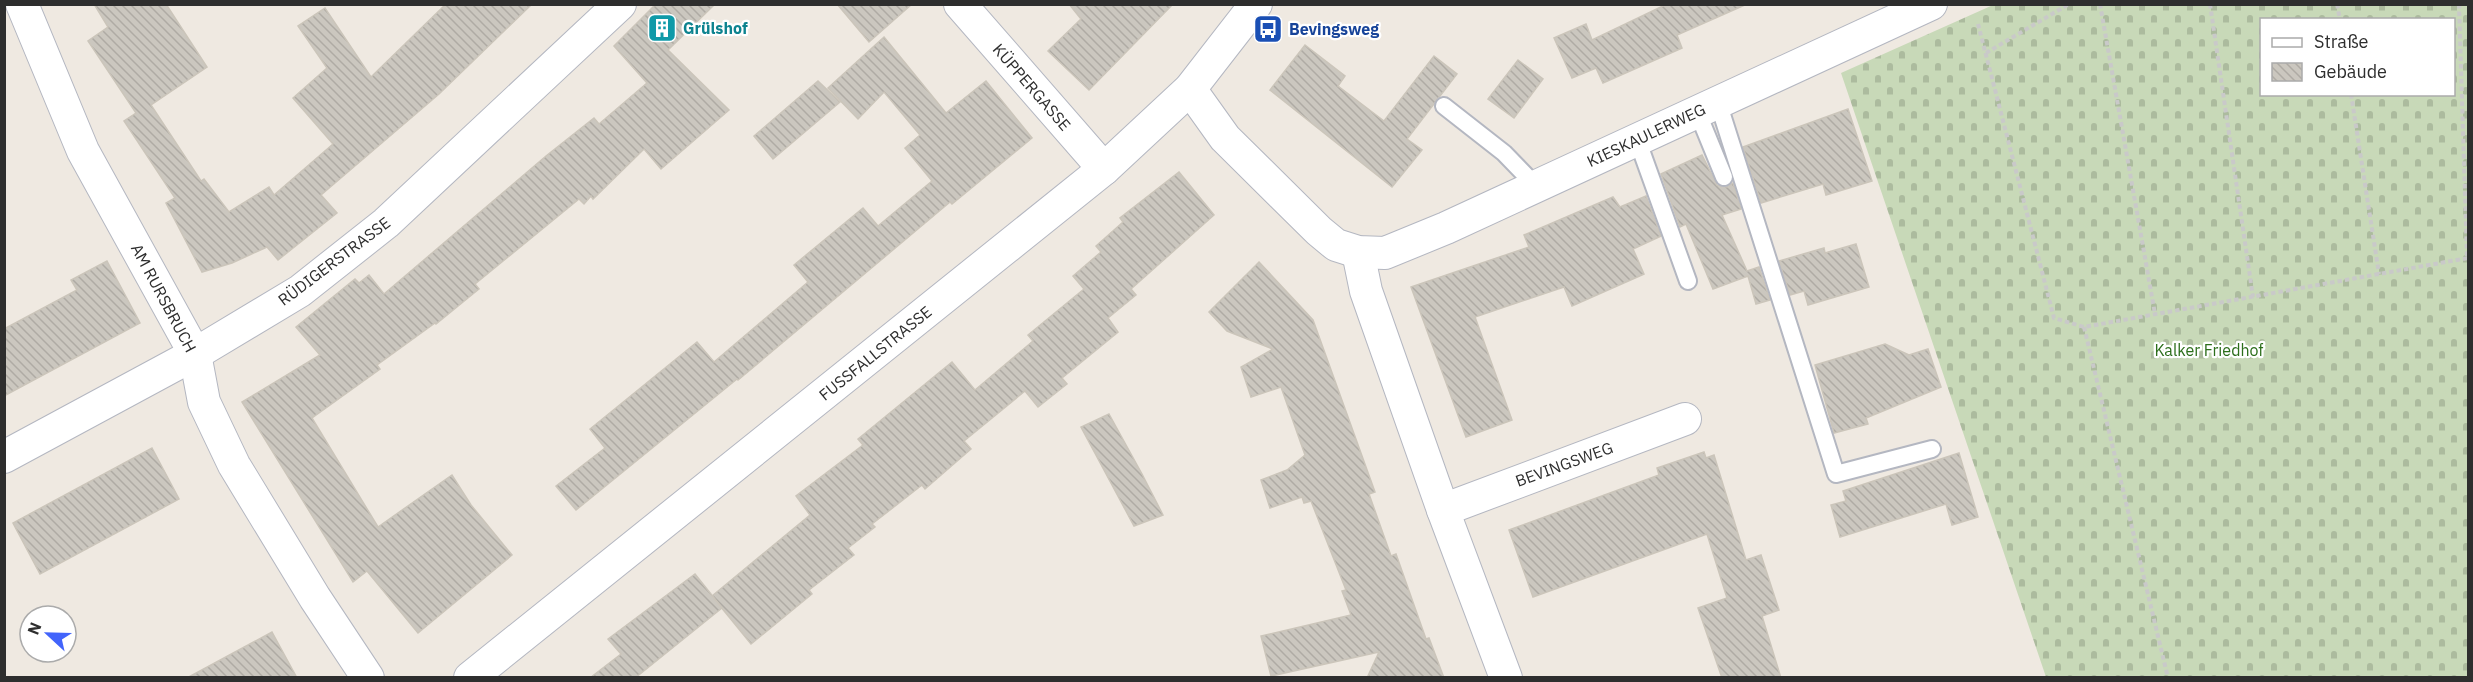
<svg xmlns="http://www.w3.org/2000/svg" width="2473" height="682" viewBox="0 0 2473 682" font-family="'IBM Plex Sans',sans-serif">
<defs>
<pattern id="cemetery-stones" width="16" height="16" patternUnits="userSpaceOnUse" patternTransform="scale(1.5)"><rect width="16" height="16" fill="#c8d9b8"/><path d="M2 7V4a2 2 0 0 1 4 0v3zM10 15v-3a2 2 0 0 1 4 0v3z" fill="#acbb9e"/></pattern>
<pattern id="building-back-hatch" width="6" height="6" patternUnits="userSpaceOnUse" patternTransform="scale(1.5)"><rect width="6" height="6" fill="#cbc7bf"/><path d="M-1 5l2 2M0 0l6 6M5-1l2 2" fill="none" stroke="#afaba4"/></pattern>
</defs>
<rect width="100%" height="100%" fill="#efe9e1"/>
<path fill="url(#cemetery-stones)" fill-rule="evenodd" d="M1993,5H2468V677H2046L1841,73ZM2262,20H2454V94H2262Z"/>
<g fill="url(#building-back-hatch)" stroke="#cbc5ba" stroke-width="1.5">
<path d="M94,4H166L207,67L151,105L201,181L204,179L229,212L269,187L274,195L333,144L293,98L327,68L298,26L325,8L371,77L446,4H532L439,94L321,195L337,213L278,260L267,247L232,263L202,272L166,203L175,198L124,121L136,113L88,41L108,27Z"/>
<path d="M656,4H715L668,50L729,110L661,169L644,149L593,199L591,196L584,204L579,199L475,284L479,289L436,324L435,323L377,365L380,369L312,418L378,527L452,475L471,505L512,555L418,633L367,571L353,582L242,402L320,355L296,327L355,279L359,283L369,275L384,294L546,156L594,118L599,124L647,83L614,46Z"/>
<path d="M837,4H912L869,42Z"/>
<path d="M1069,4H1173L1089,90L1048,51L1081,19Z"/>
<path d="M1667,4H1747L1677,35L1682,48L1603,83L1596,68L1572,78L1554,38L1586,24L1592,40Z"/>
<path d="M884,37L946,113L986,81L1032,138L952,204L950,202L738,380L737,379L576,510L556,486L605,448L590,429L697,342L714,362L808,282L794,265L863,208L878,226L932,181L905,148L920,135L884,92L858,119L828,88Z"/>
<path d="M1305,45L1345,76L1338,86L1384,121L1434,56L1457,74L1407,139L1422,150L1392,187L1270,90Z"/>
<path d="M1518,60L1543,79L1514,118L1488,99Z"/>
<path d="M818,81L840,102L773,159L754,136Z"/>
<path d="M1848,109L1872,181L1826,195L1823,184L1761,203L1743,147Z"/>
<path d="M1702,155L1717,185L1727,187L1733,183L1741,209L1722,215L1747,271L1759,267L1770,300L1756,304L1748,276L1713,289L1686,224L1680,227L1661,174Z"/>
<path d="M1179,172L1214,215L1131,289L1136,295L1108,318L1118,332L1062,378L1067,384L1038,407L1025,391L964,441L971,449L925,489L922,485L872,524L875,527L848,548L854,555L809,590L812,594L751,644L712,596L810,515L796,496L863,445L858,439L952,362L975,390L1033,341L1028,335L1084,289L1073,276L1101,252L1096,246L1123,222L1120,218Z"/>
<path d="M1646,196L1661,236L1633,249L1644,274L1572,306L1564,287L1475,317L1512,420L1466,437L1411,287L1529,247L1524,235L1613,197L1620,207Z"/>
<path d="M1856,244L1869,287L1808,305L1804,291L1790,295L1779,261L1824,248L1825,253Z"/>
<path d="M107,261L140,323L4,396V329L77,290L71,280Z"/>
<path d="M1259,262L1313,320L1375,492L1369,494L1391,556L1396,554L1426,639L1429,638L1444,678H1367L1379,652L1271,676L1261,636L1351,615L1342,591L1346,590L1311,501L1304,503L1302,497L1270,508L1261,480L1287,470L1305,455L1281,387L1251,397L1241,367L1273,349L1227,331L1209,312Z"/>
<path d="M1885,344L1909,355L1928,349L1941,387L1866,418L1868,424L1834,433L1815,365Z"/>
<path d="M1109,414L1142,474L1163,515L1134,526L1081,427Z"/>
<path d="M152,448L179,499L40,574L13,523Z"/>
<path d="M1704,452L1706,458L1714,455L1746,560L1761,555L1779,610L1762,616L1781,678H1722L1698,608L1727,598L1707,534L1533,597L1509,530L1659,475L1657,468Z"/>
<path d="M1959,453L1978,517L1952,525L1946,504L1840,537L1831,505L1846,501L1843,491Z"/>
<path d="M695,574L722,608L635,678H590L621,654L608,639Z"/>
<path d="M272,632L297,678H187Z"/>
</g>
<g fill="none" stroke-linecap="round" stroke-linejoin="round">
<g stroke="#b4b7c1" stroke-width="20">
<g id="lane">
<path d="M1718,102L1836,474L1932,449"/>
<path d="M1444,106L1504,153L1536,186"/>
<path d="M1697,111L1724,177"/>
<path d="M1637,139L1688,281"/>
</g>
</g>
<g stroke="#b4b7c1" stroke-width="34">
<g id="street">
<path d="M22,4L83,151L195,354L204,402L234,465L315,598L368,678"/>
<path d="M960,4L1104,169"/>
<path d="M1190,89L1225,138L1319,231L1336,245L1358,252L1385,253L1446,228L1931,4"/>
<path d="M1358,252L1366,291L1443,510L1506,678"/>
<path d="M4,457L195,354L300,291L386,223L620,4"/>
<path d="M1443,510L1685,419"/>
<path d="M470,678L1104,169L1190,89L1256,4"/>
</g>
</g>
<g stroke="#c9c9c9" stroke-width="4" stroke-dasharray="4.5 3" stroke-linecap="butt">
<path d="M2100,4L2155,314"/>
<path d="M2210,4L2253,297"/>
<path d="M2337,4L2340,20"/>
<path d="M2459,4L2467,258"/>
<path d="M1978,24L2054,318L2084,327L2468,258"/>
<path d="M1986,53L2069,4"/>
<path d="M2351,94L2379,274"/>
<path d="M2084,327L2168,678"/>
</g>
<use href="#lane" stroke="#fff" stroke-width="16"/>
<use href="#street" stroke="#fff" stroke-width="32"/>
</g>
<defs>
<g id="building-square" transform="scale(1.5)"><rect x="-9" y="-9" width="18" height="18" rx="4" fill="#0f9aa8" stroke="#fff"/><path d="M-4-6H4V6H1V3H-1V6H-4ZM-2.5-4.3h1.7v1.8h-1.7ZM.8-4.3h1.7v1.8H.8ZM-2.5-1h1.7V.8h-1.7ZM.8-1h1.7V.8H.8Z" fill="#fff"/></g>
<g id="bus-square" transform="scale(1.5)"><rect x="-9" y="-9" width="18" height="18" rx="4" fill="#1a4fb4" stroke="#fff"/><path d="M-5-6H5V4H4V6H2V4H-2V6H-4V4H-5ZM-3.5-4V0h7V-4ZM-3.5 1.2v1.5H-2V1.2ZM2 1.2v1.5H3.5V1.2Z" fill="#fff"/></g>
</defs>
<g fill-rule="evenodd">
<use href="#building-square" x="662" y="28"/>
<use href="#bus-square" x="1268" y="29"/>
</g>
<g text-anchor="middle" dominant-baseline="central" stroke-width="4.5" stroke-linejoin="round" paint-order="stroke">
<g font-size="16" font-weight="bold" fill="#0d838f" stroke="#fff" text-anchor="start">
<text x="683" y="28">Grülshof</text>
</g>
<g font-size="16" font-weight="bold" fill="#164399" stroke="#fff" text-anchor="start">
<text x="1289" y="29">Bevingsweg</text>
</g>
<g font-size="16" fill="#2e2e2e" stroke="#fff">
<text transform="translate(1032 87) rotate(49)">KÜPPERGASSE</text>
<text transform="translate(1646 135) rotate(-25)">KIESKAULERWEG</text>
<text transform="translate(334 261) rotate(-37)">RÜDIGERSTRASSE</text>
<text transform="translate(164 298) rotate(62)">AM RURSBRUCH</text>
<text transform="translate(875 353) rotate(-39)">FUSSFALLSTRASSE</text>
<text transform="translate(1564 464) rotate(-20)">BEVINGSWEG</text>
</g>
<g font-size="16" fill="#2c6e1b" stroke="#fff">
<text x="2209" y="350">Kalker Friedhof</text>
</g>
</g>
<rect width="2473" height="682" fill="none" stroke="#2e2e2e" stroke-width="12"/>
<rect x="2260" y="18" width="195" height="78" fill="#ffffff" stroke="#ababab" stroke-width="1.5"/>
<rect x="2272" y="38" width="30" height="9" fill="#ffffff" stroke="#ababab" stroke-width="1.5"/>
<text x="2314" y="48" font-size="18" fill="#2e2e2e">Straße</text>
<rect x="2272" y="63" width="30" height="18" fill="url(#building-back-hatch)" stroke="#ababab" stroke-width="1.5"/>
<text x="2314" y="78" font-size="18" fill="#2e2e2e">Gebäude</text>
<g transform="translate(48 634) rotate(292)"><circle r="28" fill="#ffffff" stroke="#ababab" stroke-width="1.5"/>
<path d="M0-4.5L10 22L0 15L-10 22Z" fill="#4264fb"/>
<text y="-9" font-size="16" font-weight="bold" text-anchor="middle" fill="#2e2e2e">N</text>
</g>
</svg>
